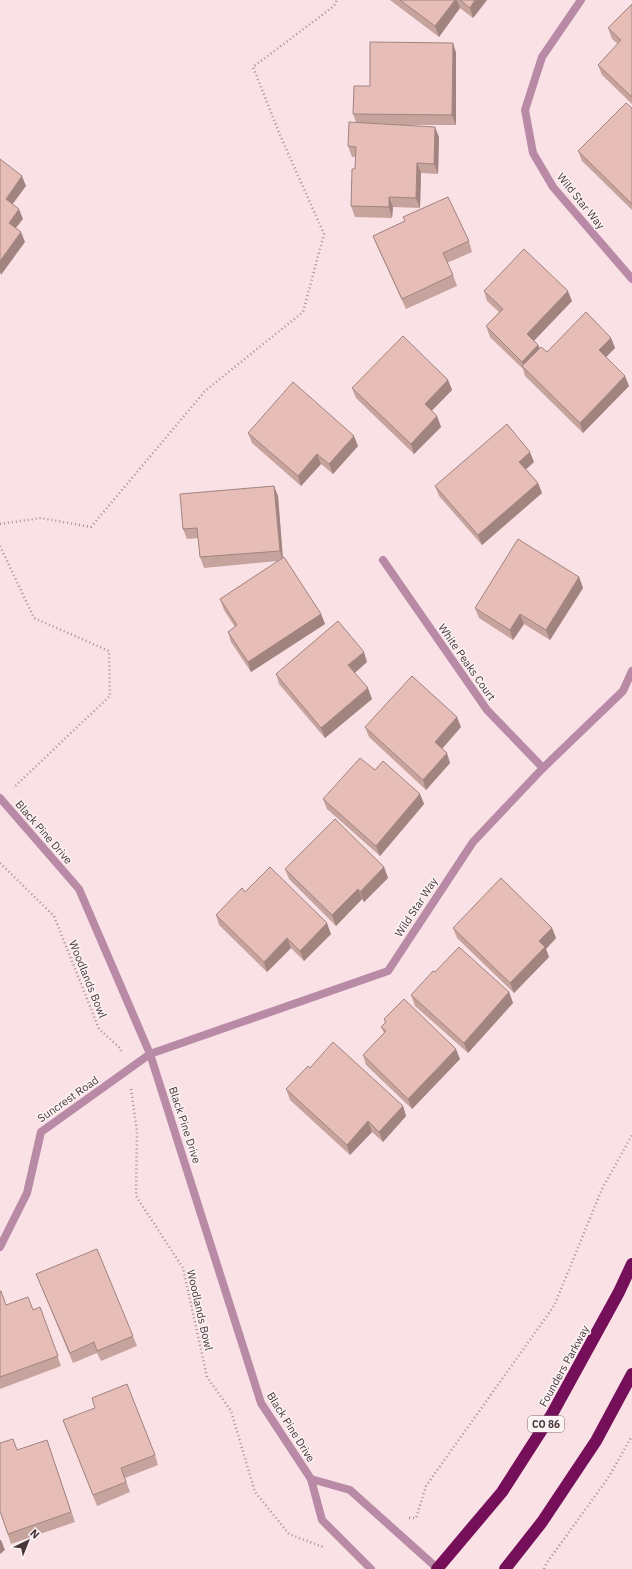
<svg xmlns="http://www.w3.org/2000/svg" width="632" height="1569" viewBox="0 0 632 1569" font-family="'IBM Plex Sans',sans-serif">
<rect width="100%" height="100%" fill="#fae1e6"/>
<g fill="none" stroke-linecap="round" stroke-linejoin="round">
<g stroke="#a59095" stroke-width="2.5" stroke-dasharray="1 3" stroke-linecap="butt">
<path d="M0,524L41,518L91,527L205,391L303,312L324,234L280,135L253,67L334,6L337,0"/>
<path d="M0,546L34,618L109,651L110,696L13,788"/>
<path d="M0,863L54,916L99,1029L120,1048L122,1054"/>
<path d="M131,1089L137,1131L136,1196L183,1268L207,1377L231,1411L255,1492L289,1534L323,1547"/>
<path d="M409,1518H416L426,1486L554,1306L602,1189L632,1135"/>
<path d="M544,1569L546,1564L608,1478L632,1436"/>
</g>
<g stroke="#b98aa6" stroke-width="8">
<path d="M581,0L542,57L525,110L533,153L553,187L632,279"/>
<path d="M383,560L487,710L543,768"/>
<path d="M0,798L79,889L150,1054L261,1403L311,1479"/>
<path d="M0,1247L27,1193L41,1132L150,1054L388,971L473,842L543,768L623,691L632,671"/>
<path d="M371,1569L322,1520L311,1479L350,1490L437,1568"/>
</g>
<g stroke="#760f5a" stroke-width="12">
<path d="M437,1569L502,1492L552,1414L619,1292L632,1264"/>
<path d="M505,1569L542,1522L596,1441L632,1374"/>
</g>
</g>
<g fill="#c6a39d">
<path d="M390,0H487L473,18L460,8L439,37Z"/>
<path d="M632,4V104L602,75L598,65L618,44L612,39L608,28Z"/>
<path d="M453,43L456,53V125H404L439,137L438,174L421,173L420,208L393,207L392,218L355,217L351,206L355,169L356,157H352L348,146L356,122L353,114L370,86Z"/>
<path d="M632,108V210L582,161L578,151Z"/>
<path d="M403,217L469,241L472,252L447,263L453,275L457,286L406,309L377,246L373,236L405,221Z"/>
<path d="M484,291L572,301L534,340L538,345L540,348L547,352L611,338L615,348L606,357L629,386L583,433L525,376L523,369L490,337L486,326L499,312L487,301Z"/>
<path d="M448,380L452,390L432,411L437,416L441,427L414,454L356,398L352,388Z"/>
<path d="M248,433L358,446L333,474L321,464L301,486L252,443Z"/>
<path d="M534,462L526,469L538,483L542,493L482,545L439,496L435,486Z"/>
<path d="M278,496L283,558L321,614L325,624L251,672L231,642L228,632L235,627L224,610L220,599L278,561L204,568L200,557L198,538L187,539L183,529Z"/>
<path d="M579,577L583,588L550,640L524,624L513,640L479,618L475,608Z"/>
<path d="M367,662L355,673L372,699L325,738L279,684L276,674Z"/>
<path d="M365,727H461L442,749L450,763L426,790L369,737Z"/>
<path d="M375,770L420,794L424,804L380,856L327,809L323,799Z"/>
<path d="M384,867L388,878L364,902L362,899L336,926L289,879L285,869Z"/>
<path d="M245,892L331,934L304,961L291,948L267,972L219,925L216,915Z"/>
<path d="M453,928H552L556,938L546,949L549,957L514,993L457,938Z"/>
<path d="M435,972L509,992L513,1003L468,1053L415,1006L411,995Z"/>
<path d="M384,1019L460,1059L412,1109L366,1065L363,1055L384,1033L381,1027L385,1023Z"/>
<path d="M286,1089L403,1106L406,1116L383,1142L372,1132L350,1155L290,1100Z"/>
<path d="M36,1274L133,1336L137,1346L101,1361L97,1353L73,1363Z"/>
<path d="M0,1291L6,1305L33,1310L40,1307L61,1366L0,1389Z"/>
<path d="M63,1420L155,1455L158,1465L125,1478L130,1492L97,1506Z"/>
<path d="M47,1440L75,1522L11,1544L0,1511Z"/>
</g>
<g fill="#a18480">
<path d="M455,0H457L460,8L439,37L435,26Z"/>
<path d="M475,0H487L473,18L470,8Z"/>
<path d="M453,43L456,53V125L452,115Z"/>
<path d="M435,127L439,137L438,174L434,164Z"/>
<path d="M417,163L421,173L420,208L416,198Z"/>
<path d="M22,176L26,186L9,209L6,199Z"/>
<path d="M389,197L393,207L392,218L389,207Z"/>
<path d="M19,209L23,219L12,233L9,223Z"/>
<path d="M21,232L25,242L1,275L0,272V261Z"/>
<path d="M568,291L572,301L531,344L527,334Z"/>
<path d="M611,338L615,348L603,360L599,350Z"/>
<path d="M538,345L542,355L525,369L522,362Z"/>
<path d="M625,376L629,386L583,433L580,423Z"/>
<path d="M448,380L452,390L428,414L425,404Z"/>
<path d="M437,416L441,427L414,454L411,444Z"/>
<path d="M354,436L358,446L333,474L329,464Z"/>
<path d="M530,452L534,462L523,472L519,462Z"/>
<path d="M317,454L321,464L301,486L298,476Z"/>
<path d="M538,483L542,493L482,545L478,535Z"/>
<path d="M274,486L278,496L283,561L280,551Z"/>
<path d="M579,577L583,588L550,640L546,630Z"/>
<path d="M321,614L325,624L251,672L248,662Z"/>
<path d="M520,614L524,624L513,640L510,630Z"/>
<path d="M364,652L367,662L352,675L348,665Z"/>
<path d="M368,688L372,699L325,738L321,728Z"/>
<path d="M457,717L461,727L439,752L435,742Z"/>
<path d="M447,753L450,763L426,790L423,780Z"/>
<path d="M420,794L424,804L380,856L376,846Z"/>
<path d="M384,867L388,878L364,902L360,892Z"/>
<path d="M358,889L362,899L336,926L332,915Z"/>
<path d="M327,923L331,934L304,961L300,951Z"/>
<path d="M552,928L556,938L546,949L549,957L514,993L510,983L539,941Z"/>
<path d="M287,938L291,948L267,972L264,962Z"/>
<path d="M509,992L513,1003L468,1053L464,1043Z"/>
<path d="M456,1049L460,1059L412,1109L408,1099Z"/>
<path d="M403,1106L406,1116L383,1142L379,1132Z"/>
<path d="M368,1121L372,1132L350,1155L347,1145Z"/>
<path d="M0,1540H1L5,1550L0,1554Z"/>
</g>
<g fill="#e6bdb7" stroke="#a18480">
<path d="M400,0H455L435,26Z"/>
<path d="M460,0H475L470,8Z"/>
<path d="M632,4V97L598,65L621,40L608,28Z"/>
<path d="M370,42L453,43L452,115L353,114L354,86H370Z"/>
<path d="M626,103L632,108V204L578,151Z"/>
<path d="M349,122L435,127L434,164L417,163L416,198L389,197V207L351,206L352,169H355L356,147L348,146Z"/>
<path d="M0,159L22,176L6,199L19,209L9,223L21,232L0,261Z"/>
<path d="M448,197L469,241L443,253L453,275L402,299L373,236L405,221L403,217Z"/>
<path d="M524,249L568,291L527,334L538,345L522,362L486,326L503,309L484,291Z"/>
<path d="M586,312L611,338L599,350L625,376L580,423L522,366L541,347L547,352Z"/>
<path d="M403,336L448,380L425,404L437,416L411,444L352,388Z"/>
<path d="M293,382L354,436L329,464L317,454L298,476L248,433Z"/>
<path d="M507,424L530,452L519,462L538,483L478,535L435,486Z"/>
<path d="M274,486L280,551L200,557L197,528L183,529L180,494Z"/>
<path d="M518,539L579,577L546,630L520,614L510,630L475,608Z"/>
<path d="M284,557L321,614L248,662L228,632L237,625L220,599Z"/>
<path d="M338,621L364,652L348,665L368,688L321,728L276,674Z"/>
<path d="M412,676L457,717L435,742L447,753L423,780L365,727Z"/>
<path d="M360,758L375,770L383,761L420,794L376,846L323,799Z"/>
<path d="M335,819L384,867L360,892L358,889L332,915L285,869Z"/>
<path d="M270,867L327,923L300,951L287,938L264,962L216,915L242,888L245,892Z"/>
<path d="M501,878L552,928L539,941L545,947L510,983L453,928Z"/>
<path d="M459,947L509,992L464,1043L411,995L433,971L435,972Z"/>
<path d="M404,999L456,1049L408,1099L363,1055L386,1031L381,1027L386,1022L384,1019Z"/>
<path d="M333,1042L403,1106L379,1132L368,1121L347,1145L286,1089L308,1066L310,1068Z"/>
<path d="M97,1249L133,1336L97,1351L94,1342L70,1353L36,1274Z"/>
<path d="M0,1291H1L6,1305L28,1297L33,1310L40,1307L58,1356L0,1377Z"/>
<path d="M127,1384L155,1455L121,1468L126,1482L93,1495L63,1420L95,1408L92,1398Z"/>
<path d="M13,1439L17,1450L47,1440L71,1512L8,1534L0,1511V1443Z"/>
</g>
<g text-anchor="middle" dominant-baseline="central" stroke-width="3" stroke-linejoin="round" paint-order="stroke">
<rect fill="#fcf3f5" stroke="#7d6f72" stroke-width="1" x="528" y="1416" width="36" height="16" rx="3"/>
<g font-size="10" font-weight="bold" fill="#47373a">
<text x="546" y="1424">CO 86</text>
</g>
<g font-size="11" fill="#47373a" stroke="#fcf3f5">
<text transform="translate(581 201) rotate(51)">Wild Star Way</text>
<text transform="translate(467 662) rotate(55)">White Peaks Court</text>
<text transform="translate(44 832) rotate(49)">Black Pine Drive</text>
<text transform="translate(416 907) rotate(-57)">Wild Star Way</text>
<text transform="translate(88 979) rotate(68)">Woodlands Bowl</text>
<text transform="translate(68 1099) rotate(-35)">Suncrest Road</text>
<text transform="translate(185 1125) rotate(72)">Black Pine Drive</text>
<text transform="translate(200 1310) rotate(77)">Woodlands Bowl</text>
<text transform="translate(564 1366) rotate(-61)">Founders Parkway</text>
<text transform="translate(291 1427) rotate(58)">Black Pine Drive</text>
</g>
</g>
<g transform="translate(28 1541) rotate(43)" stroke="#fcf3f5" stroke-width="3" paint-order="stroke">
<path d="M0-3L7 15L0 10L-7 15Z" fill="#47373a"/>
<text y="-6" font-size="11" font-weight="bold" text-anchor="middle" fill="#47373a">N</text>
</g>
</svg>
